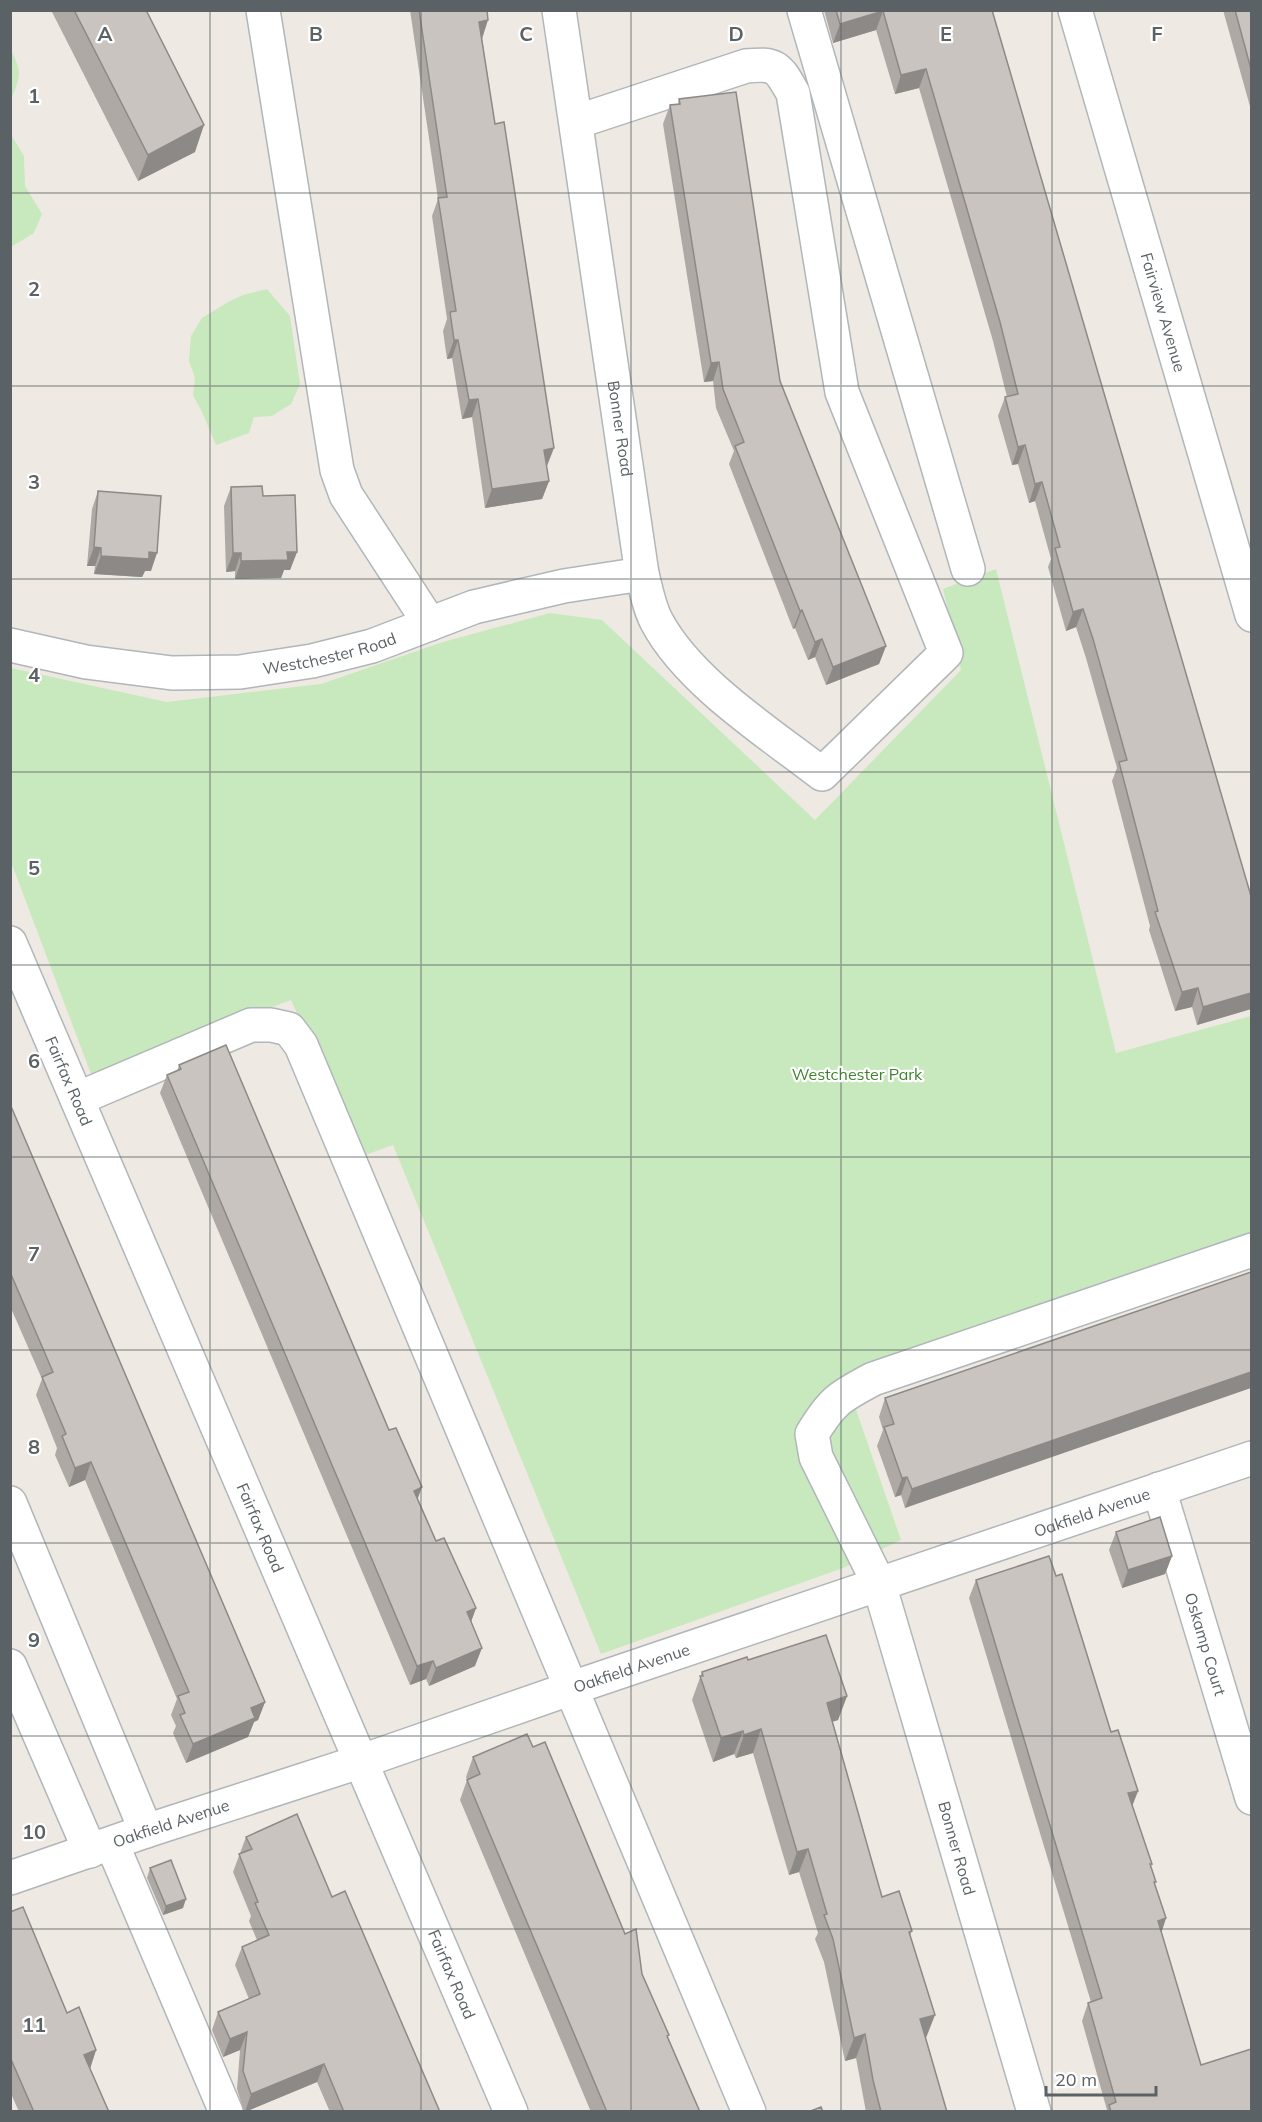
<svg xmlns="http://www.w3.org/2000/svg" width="1262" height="2122" viewBox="0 0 1262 2122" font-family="Mulish,sans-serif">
<rect width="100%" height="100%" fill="#efe9e3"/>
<g fill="#c8e9bd">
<path d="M11,50C22,72 21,76 11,99Z"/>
<path d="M10,133L24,156L25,186L42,214L34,233L11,247Z"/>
<path d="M267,289L290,316L300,384L291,404L272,416L254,417L249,433L216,445L202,412L193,395L195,378L189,361L191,336L202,318L228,302L243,295Z"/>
<path d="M996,569L1116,1053L1251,1016V1262L851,1395L901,1540L843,1568L601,1654L393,1145L360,1157L291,1000L91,1074L11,862V668L167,702L321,684L443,642L550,613L602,620L815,820L961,670L943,589Z"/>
</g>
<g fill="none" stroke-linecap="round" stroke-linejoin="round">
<g stroke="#b1b6b9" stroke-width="36">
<g id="minor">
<path d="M263,10L337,470L346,495L430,624"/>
<path id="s1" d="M559,10L642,574C646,589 649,608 657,622C689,682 769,733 822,774L946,653L842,392L793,93C778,67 777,63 746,66L576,122"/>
<path d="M804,10L968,569"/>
<path id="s2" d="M1075,10L1252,615"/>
<path id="s3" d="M10,645L86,662L172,673L240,672L312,661L372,646L474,607L564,586L642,574"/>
<path id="s4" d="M10,943L511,2112"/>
<path d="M77,1099L251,1025H271L289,1029L301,1045L749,2112"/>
<path id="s5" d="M1159,1489L1252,1798"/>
<path d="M10,1503L146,1831"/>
<path d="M10,1666L90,1851"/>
<path d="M112,1844L226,2112"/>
<path id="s6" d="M10,1878L146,1831L362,1761L572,1688L1252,1458"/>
<path d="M1034,2112L879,1584L816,1457L812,1434C832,1401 839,1397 873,1379L1252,1250"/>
</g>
</g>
<use href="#minor" stroke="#fff" stroke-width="33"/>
</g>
<g fill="#aea9a5">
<path d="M51,10H146L195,152L138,181Z"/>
<path d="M410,10H487L482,38L549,481L542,499L485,508L472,417L462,419L452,358L447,359L443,331L447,319L432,216L438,199Z"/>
<path d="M824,10H992L1251,896V1009L1197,1025L1192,1007L1175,1011L1149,930L1150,926L1112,781L1117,768L1086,658L1076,627L1066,631L1048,567L1051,559L1035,501L1029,503L1018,464L1012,465L998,416L1005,397H1007L993,341L919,88L895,94L876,30L833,43Z"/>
<path d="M1223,10H1251V110Z"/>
<path d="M679,99L780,381L886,646L879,664L826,685L815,657L808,660L795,628L793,629L729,464L734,451L716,408L713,381L704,382L663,124L670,105L678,104Z"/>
<path d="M231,487L263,496L297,552L290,570H284L281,578L235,579V571L226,572L224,506Z"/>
<path d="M98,491L151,571H145L142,577L94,574L95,566H87L92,509Z"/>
<path d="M179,1065L418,1499L436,1541L476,1608L471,1622L475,1666L429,1686L426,1679L410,1685L160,1093L167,1075L177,1071Z"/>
<path d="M10,1104L265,1702L258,1720L254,1722L248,1737L186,1763L173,1733L176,1726L171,1715L177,1699L85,1480L69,1487L55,1455L57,1448L36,1395L42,1379L10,1306Z"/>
<path d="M1251,1272L905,1508L901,1495L895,1497L877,1446L883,1430L879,1417L885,1398Z"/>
<path d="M1116,1532L1172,1556L1165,1574L1122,1588L1109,1550Z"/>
<path d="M1056,1576L1111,1732L1138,1791L1132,1806L1152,1864L1151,1866L1155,1884L1166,1918L1161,1933L1201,2065L1251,2112H1106L1107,2110L1082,2021L1088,2003L1091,2002L969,1598L976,1580Z"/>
<path d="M748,1660L847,1696L838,1720L832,1722L882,1897L912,1931L910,1936L926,2038L947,2112H866L856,2058L845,2061L824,1962L815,1939L818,1933L799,1872L789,1875L753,1753L736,1758L734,1754L713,1762L692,1700L702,1672Z"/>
<path d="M473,1757L642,1974L668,2037L700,2112H591L460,1800L467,1780L466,1777Z"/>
<path d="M246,1837L332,1897L440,2112H330L317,2082L244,2112L237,2089L240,2050L223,2057L212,2030L218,2012L249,1999L235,1965L242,1947L257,1940L249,1921L251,1916L233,1872Z"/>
<path d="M150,1868L183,1908L163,1915L147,1878Z"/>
<path d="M10,1912L67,2013L96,2050L90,2068L109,2112H19L10,2091Z"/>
</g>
<g fill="#8d8986">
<path d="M883,11L876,30L833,43L840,24Z"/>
<path d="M488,20L482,39L479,22Z"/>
<path d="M926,69L919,88L895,94L901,75Z"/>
<path d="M204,125L195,152L138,181L148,155Z"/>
<path d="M454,340H458L452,358L447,359Z"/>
<path d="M719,362L713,381L704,382L711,363Z"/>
<path d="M478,399L472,417L462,419L469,400Z"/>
<path d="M1025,445L1018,464L1012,465L1018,447Z"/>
<path d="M554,448L547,466L544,450Z"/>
<path d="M549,481L542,499L485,508L492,489Z"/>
<path d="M1042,482L1035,501L1029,503L1035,484Z"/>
<path d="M94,547L101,548L95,566H87Z"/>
<path d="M149,552L157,553L151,571H145L142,577L94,574L101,556Z"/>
<path d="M287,552H297L290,570H284L281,578L235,579L241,561Z"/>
<path d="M233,553H241L235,571L226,572Z"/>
<path d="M1083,609L1076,627L1066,631L1073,612Z"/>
<path d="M802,610L795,628L793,629L800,611Z"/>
<path d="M822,639L815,657L808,660L815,642Z"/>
<path d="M886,646L879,664L826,685L833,667Z"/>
<path d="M1198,988L1192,1007L1175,1011L1182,992Z"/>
<path d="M1251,993V1009L1197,1025L1203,1007Z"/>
<path d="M1251,1372V1388L905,1508L912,1489Z"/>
<path d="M91,1462L85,1480L69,1487L75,1468Z"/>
<path d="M907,1477L901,1495L895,1497L902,1478Z"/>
<path d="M422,1487L415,1506L414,1491Z"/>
<path d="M1172,1556L1165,1574L1122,1588L1128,1570Z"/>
<path d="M476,1608L469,1627L467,1612Z"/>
<path d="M482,1648L475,1666L429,1686L436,1668Z"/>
<path d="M433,1661L426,1679L410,1685L417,1666Z"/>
<path d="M847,1696L838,1720L818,1726L827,1703Z"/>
<path d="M265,1702L258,1720L254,1722L248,1737L186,1763L193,1744L251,1708Z"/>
<path d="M761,1729L753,1753L736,1758L744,1735Z"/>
<path d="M743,1731L734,1754L713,1762L721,1738Z"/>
<path d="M1138,1791L1131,1809L1128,1793Z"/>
<path d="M808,1849L799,1872L789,1875L797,1852Z"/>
<path d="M186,1899L183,1908L163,1915L166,1906Z"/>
<path d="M1166,1918L1160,1937L1158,1921Z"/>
<path d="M935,2015L926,2038L911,2043L920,2019Z"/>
<path d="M247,2032L240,2050L223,2057L230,2039Z"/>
<path d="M865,2034L856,2058L845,2061L854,2038Z"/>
<path d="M96,2050L90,2069L84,2055Z"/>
<path d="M324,2064L317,2082L245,2112L251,2094Z"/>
</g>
<g fill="#cac4c0" stroke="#8d8986" stroke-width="1.5">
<path d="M74,10H146L204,125L148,155Z"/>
<path d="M419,10H487L488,20L479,22L495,124L504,122L554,448L544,450L549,481L492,489L478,399L469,400L458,340H454L450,312L456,311L438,198L447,197Z"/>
<path d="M836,10H992L1251,896V993L1203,1007L1198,988L1182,992L1155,912L1158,911L1119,762L1127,760L1093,639L1083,609L1073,612L1055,548L1060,547L1042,482L1035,484L1025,445L1018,447L1005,397L1018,394L1000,322L926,69L901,75L883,11L840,24Z"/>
<path d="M1235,10H1251V69Z"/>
<path d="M736,92L780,381L886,646L833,667L822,639L815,642L802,610L800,611L735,446L744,442L723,389L719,362L711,363L670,105L680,104L679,99Z"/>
<path d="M262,486L263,496L295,495L297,552H287L288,560L241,561V553H233L231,487Z"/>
<path d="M98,491L161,496L157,553L149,552V559L101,556V548L94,547Z"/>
<path d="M226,1045L389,1430L396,1428L422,1487L414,1491L436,1541L444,1538L476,1608L467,1612L482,1648L436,1668L433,1661L417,1666L167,1075L181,1069L179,1065Z"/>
<path d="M10,1104L265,1702L251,1708L255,1718L193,1744L180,1715L185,1713L178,1696L189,1692L91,1462L75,1468L62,1436L66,1434L42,1377L53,1372L10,1272Z"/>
<path d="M1251,1272V1372L912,1489L907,1477L902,1478L884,1427L894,1424L885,1398Z"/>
<path d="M1160,1517L1172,1556L1128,1570L1116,1532Z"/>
<path d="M1049,1556L1056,1576L1062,1574L1111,1732L1118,1730L1138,1791L1128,1793L1152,1864H1150L1156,1882H1154L1166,1918L1158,1921L1201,2065L1251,2049V2112H1111L1109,2105L1116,2102L1088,2003L1102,1998L976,1580Z"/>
<path d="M826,1635L847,1696L827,1703L882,1897L899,1891L912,1931L909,1932L935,2015L920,2019L947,2112H881L873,2080L865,2034L854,2038L833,1939L824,1915L827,1914L808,1849L797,1852L761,1729L744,1735L743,1731L721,1738L700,1676H703L702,1672L747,1657L748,1660Z"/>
<path d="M527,1734L533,1747L545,1742L625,1934L636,1929L642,1974L669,2035L667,2036L700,2112H607L467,1780L480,1774L473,1757Z"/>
<path d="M297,1814L332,1897L345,1891L440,2112H344L324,2064L251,2094L243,2071L247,2032L230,2039L218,2012L260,1994L242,1947L269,1935L255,1903L258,1902L239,1854L252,1849L246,1837Z"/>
<path d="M171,1860L186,1899L166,1906L150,1868Z"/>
<path d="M23,1907L67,2013L79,2007L87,2027L96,2050L84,2055L109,2112H34L10,2057V1912Z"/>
<path d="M821,2107L823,2112H808Z"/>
</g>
<path fill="none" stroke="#5b6265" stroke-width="1.5" stroke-opacity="0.55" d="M210,10V2112M421,10V2112M631,10V2112M841,10V2112M1052,10V2112M10,193H1252M10,386H1252M10,579H1252M10,772H1252M10,965H1252M10,1157H1252M10,1350H1252M10,1543H1252M10,1736H1252M10,1929H1252"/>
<g text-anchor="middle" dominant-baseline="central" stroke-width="4.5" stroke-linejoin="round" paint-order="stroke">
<g font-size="16" fill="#5b6265" stroke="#fff">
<text stroke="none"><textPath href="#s2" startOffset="315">Fairview Avenue</textPath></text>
<text stroke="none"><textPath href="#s1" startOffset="423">Bonner Road</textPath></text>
<text stroke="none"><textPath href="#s3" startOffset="324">Westchester Road</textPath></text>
<text stroke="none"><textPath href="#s4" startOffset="150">Fairfax Road</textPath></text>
<text stroke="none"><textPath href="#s6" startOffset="1142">Oakfield Avenue</textPath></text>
<text stroke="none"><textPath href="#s4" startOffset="636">Fairfax Road</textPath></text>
<text stroke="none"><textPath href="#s5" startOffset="162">Oskamp Court</textPath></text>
<text stroke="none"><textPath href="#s6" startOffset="656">Oakfield Avenue</textPath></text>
<text stroke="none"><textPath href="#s6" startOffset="170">Oakfield Avenue</textPath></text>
<text transform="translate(957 1848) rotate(74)">Bonner Road</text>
<text stroke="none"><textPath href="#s4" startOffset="1122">Fairfax Road</textPath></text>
</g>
<g font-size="16" fill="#3f822d" stroke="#fff">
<text x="857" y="1074">Westchester Park</text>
</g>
</g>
<g font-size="20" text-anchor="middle" font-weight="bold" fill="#5b6265" stroke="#fff" stroke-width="4.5" stroke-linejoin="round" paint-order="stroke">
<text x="105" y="41">A</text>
<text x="316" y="41">B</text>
<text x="526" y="41">C</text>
<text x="736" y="41">D</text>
<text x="946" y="41">E</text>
<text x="1157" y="41">F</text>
<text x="34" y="103">1</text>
<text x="34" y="296">2</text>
<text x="34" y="489">3</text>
<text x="34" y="682">4</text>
<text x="34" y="875">5</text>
<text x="34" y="1068">6</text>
<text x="34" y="1261">7</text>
<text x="34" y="1454">8</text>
<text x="34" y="1647">9</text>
<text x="34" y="1839">10</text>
<text x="34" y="2032">11</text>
</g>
<rect width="1262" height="2122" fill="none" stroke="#5b6265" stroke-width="24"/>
<path d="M1046 2086v9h110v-9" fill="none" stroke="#5b6265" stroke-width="3"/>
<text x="1055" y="2086" font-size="18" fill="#5b6265" stroke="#ffffff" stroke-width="4.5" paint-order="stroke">20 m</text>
</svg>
